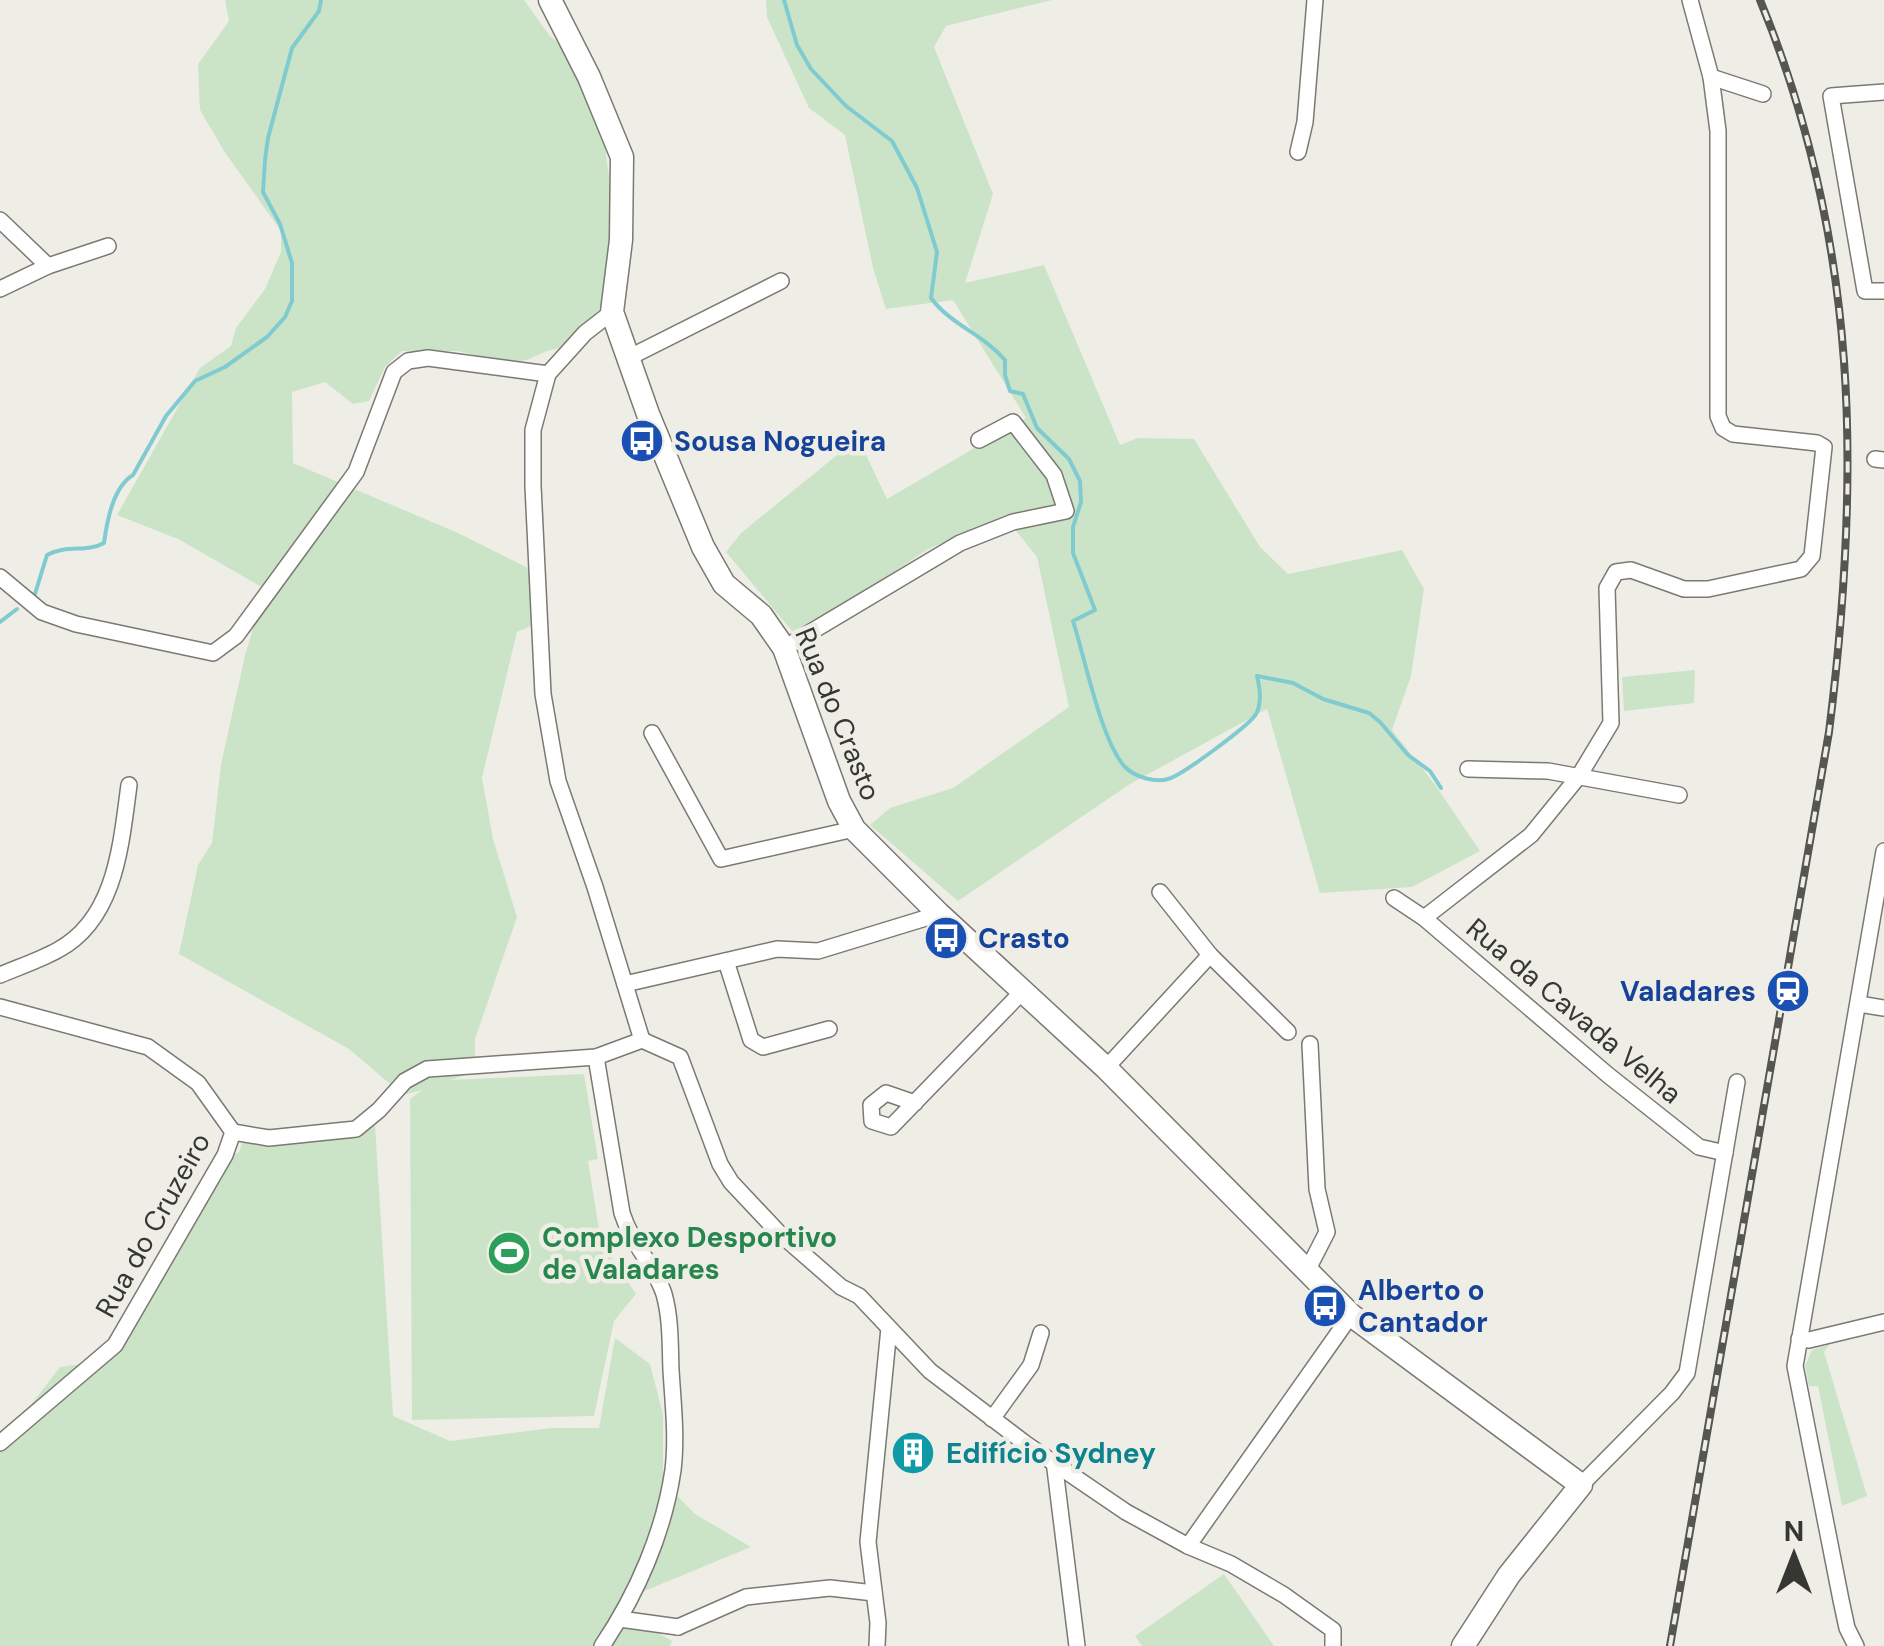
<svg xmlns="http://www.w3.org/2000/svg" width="1884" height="1646" viewBox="0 0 1884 1646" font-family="'DM Sans',sans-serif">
<rect width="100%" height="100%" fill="#efeee6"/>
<g fill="#cbe4c8">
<path d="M225,0H524L549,35L579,62L605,147L616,229L600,308L572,345L547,351L527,360L506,363L458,351H402L385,367L369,401L353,404L325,382L292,392L293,463L458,533L530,569L533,625L517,632L482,778L493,839L517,917L475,1039V1071L451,1080L584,1074L598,1159L588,1161L601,1242L636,1294L614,1321L594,1416L412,1420L410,1099L422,1090L403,1095L349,1049L179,954L198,865L212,843L221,765L245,655L265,589L178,539L117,515L200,368L231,346L236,328L265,289L281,252V231L224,151L200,110L198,64L229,21Z"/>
<path d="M766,0H1052L946,26L934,47L993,194L965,283L1044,265L1120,445L1138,438L1194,439L1260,547L1288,574L1402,550L1424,589L1411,676L1392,730L1436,786L1480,851L1412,887L1320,893L1267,709L1130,784L958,901L870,825L890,808L953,788L1069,707L1037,557L1005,517L928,549L797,637L726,552L741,533L858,438L887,499L1026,418L953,300L886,309L873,268L845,135L809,108L767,17Z"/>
<path d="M1695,670L1694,703L1624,711L1622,677Z"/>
<path d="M375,1125L393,1416L450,1441L551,1428H599L615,1338L650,1364L663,1414V1481L695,1514L751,1547L620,1601L636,1620L672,1641L670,1646H0V1436L21,1418L60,1367L82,1364L120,1335L232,1156L239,1152L244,1138C267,1126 281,1135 305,1137C325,1139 359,1135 375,1125Z"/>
<path d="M1830,1344L1824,1352L1867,1496L1842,1506L1818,1386H1809L1805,1366L1812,1350Z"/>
<path d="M1224,1574L1274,1646H1142L1135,1636Z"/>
</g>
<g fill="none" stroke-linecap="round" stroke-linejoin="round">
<g stroke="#80cbcf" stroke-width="4">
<path d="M784,0L797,45L811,69L846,106L892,141L917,188L937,252L931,298C951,325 983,334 1005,360V375L1010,391L1023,394L1037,428L1069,459L1080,481L1081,502L1073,527V553L1095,610L1073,621C1085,658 1101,741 1125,767C1135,777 1155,783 1168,779C1181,776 1250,725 1256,714C1262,703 1260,688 1257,676L1293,683L1323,699L1369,713L1380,722L1408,755L1430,771L1441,788"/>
<path d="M34,597L47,555C68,544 86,553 104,543C107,521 113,487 133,475L166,416L195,381L225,367L267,337L285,317L292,301V263L280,224L263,192L265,160L268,138L292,48L319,11L321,0"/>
<path d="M0,622L17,609"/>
</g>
<g stroke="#7a7972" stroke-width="18">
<g id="street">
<path d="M1711,77L1763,94"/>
<path d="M1884,92L1831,96L1865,291H1884"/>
<path d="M1298,152L1305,122L1315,0"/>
<path d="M0,220L48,266"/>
<path d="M0,289L48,266L108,246"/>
<path d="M612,312L585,333L548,374L533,430V486L543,694L558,781L595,887L642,1040"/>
<path d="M628,358L781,281"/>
<path d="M1875,459L1884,460"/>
<path d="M0,577L42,612L76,624L213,653L236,636L356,472L394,372L408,361L428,358L548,374"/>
<path d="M784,648L960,543L1013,522L1066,511L1054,475L1013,422L979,440"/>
<path d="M652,733L721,859L854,829"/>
<path d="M1468,769L1548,771L1679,795"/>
<path d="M1160,892L1210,955L1288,1032"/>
<path d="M1394,898L1424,918L1608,1075L1699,1147L1725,1153"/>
<path d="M1424,918L1531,835L1579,776L1611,723L1607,588L1616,572L1631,570L1684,589H1708L1801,569L1812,556L1824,447L1817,443L1733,434L1723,428L1718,416V131L1711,77L1690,0"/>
<path d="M726,961L751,1040L763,1047L829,1029"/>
<path d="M0,975C19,967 40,960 58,950C116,919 121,844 129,785"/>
<path d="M625,984L777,949L818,951L939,914"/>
<path d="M1859,1004L1884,1008"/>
<path d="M0,1007L148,1047L198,1083L233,1132"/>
<path d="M642,1040L680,1057L720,1164L731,1182L778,1232L841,1287L859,1296L930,1371L1026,1444L1126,1512L1188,1546L1231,1564L1284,1595L1333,1630V1646"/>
<path d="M596,1057L622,1213C632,1245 655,1266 664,1294C671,1319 670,1345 671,1370C673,1403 677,1437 673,1470C664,1532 637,1594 602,1646"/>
<path d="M1106,1068L1210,955"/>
<path d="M915,1103L886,1093L871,1105L872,1121L891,1127L1022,992"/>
<path d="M233,1132L269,1138L356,1129L379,1110L405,1081L427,1069L596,1057L642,1040"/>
<path d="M1306,1273L1327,1232L1317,1189L1310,1044"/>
<path d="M1799,1339L1809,1340L1884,1322"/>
<path d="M992,1419L1031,1365L1041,1333"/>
<path d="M0,1443L115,1345L225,1155L233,1132"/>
<path d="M1054,1461L1077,1646"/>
<path d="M1581,1485L1672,1393L1687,1373L1737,1082"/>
<path d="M1188,1546L1351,1315"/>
<path d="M620,1619L678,1627"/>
<path d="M678,1627L746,1597L830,1588L874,1593"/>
<path d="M877,1646L878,1623L868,1542L889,1328"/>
<path d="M1856,1646L1847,1628L1841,1600L1795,1366L1884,851"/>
</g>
</g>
<g stroke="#7a7972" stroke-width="25">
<path id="secondary" d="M550,0L589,77L622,157L621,240L612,312L648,414L703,547L724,584L761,615L784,648L839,801L854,829L939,914L1106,1068L1351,1315L1581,1485L1509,1575L1463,1646"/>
</g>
<use href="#street" stroke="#fff" stroke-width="15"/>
<use href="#secondary" stroke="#fff" stroke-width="22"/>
<g stroke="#555551" stroke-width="8">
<path id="rail" d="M1670,1646L1829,732C1861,476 1860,243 1760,0"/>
</g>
<use href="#rail" stroke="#efeee6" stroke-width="4" stroke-dasharray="11" stroke-linecap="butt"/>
</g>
<defs>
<g id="bus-disc" transform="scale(2.25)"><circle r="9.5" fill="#1a4fb4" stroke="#efeee6"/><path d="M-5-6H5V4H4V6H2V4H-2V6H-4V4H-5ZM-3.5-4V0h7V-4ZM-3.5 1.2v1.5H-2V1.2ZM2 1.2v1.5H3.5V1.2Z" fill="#fff"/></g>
<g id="station-disc" transform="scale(2.25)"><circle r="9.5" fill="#1a4fb4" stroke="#efeee6"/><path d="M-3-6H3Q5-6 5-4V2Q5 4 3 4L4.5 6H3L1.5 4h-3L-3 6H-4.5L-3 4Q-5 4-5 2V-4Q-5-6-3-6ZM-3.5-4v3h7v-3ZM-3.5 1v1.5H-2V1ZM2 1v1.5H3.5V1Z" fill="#fff"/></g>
<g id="stadium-disc" transform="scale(2.25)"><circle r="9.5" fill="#2e9e5b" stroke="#efeee6"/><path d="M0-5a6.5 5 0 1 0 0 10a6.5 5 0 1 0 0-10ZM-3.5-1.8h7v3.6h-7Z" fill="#fff"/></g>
<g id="building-disc" transform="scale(2.25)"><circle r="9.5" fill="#0f9aa8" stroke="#efeee6"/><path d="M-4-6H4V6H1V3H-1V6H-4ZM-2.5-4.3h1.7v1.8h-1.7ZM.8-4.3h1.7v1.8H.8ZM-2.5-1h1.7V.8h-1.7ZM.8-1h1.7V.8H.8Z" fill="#fff"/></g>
</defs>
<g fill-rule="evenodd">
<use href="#bus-disc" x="642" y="441"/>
<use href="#bus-disc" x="946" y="938"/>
<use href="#station-disc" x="1788" y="991"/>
<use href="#stadium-disc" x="509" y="1253"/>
<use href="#bus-disc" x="1325" y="1306"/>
<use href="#building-disc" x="913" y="1453"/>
</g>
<g text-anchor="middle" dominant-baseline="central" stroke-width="9" stroke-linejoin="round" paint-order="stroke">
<g font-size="28" font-weight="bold" fill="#164399" stroke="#efeee6" text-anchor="start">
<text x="674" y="441">Sousa Nogueira</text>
<text x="978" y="938">Crasto</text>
<text x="1756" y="991" text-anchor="end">Valadares</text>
<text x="1358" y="1290">Alberto o<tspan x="1358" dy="32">Cantador</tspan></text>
</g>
<g font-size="28" fill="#363633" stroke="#efeee6">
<text transform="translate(838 714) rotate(68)">Rua do Crasto</text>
<text transform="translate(1574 1011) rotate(40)">Rua da Cavada Velha</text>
<text transform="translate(153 1225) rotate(-61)">Rua do Cruzeiro</text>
</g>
<g font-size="28" font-weight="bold" fill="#27864d" stroke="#efeee6" text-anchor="start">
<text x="542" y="1237">Complexo Desportivo<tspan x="542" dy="32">de Valadares</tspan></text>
</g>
<g font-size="28" font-weight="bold" fill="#0d838f" stroke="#efeee6" text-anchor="start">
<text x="946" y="1453">Edifício Sydney</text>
</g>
</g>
<g transform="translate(1794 1556)" stroke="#efeee6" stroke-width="8" paint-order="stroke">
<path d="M0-8L18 38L0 25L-18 38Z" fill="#363633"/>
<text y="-15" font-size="28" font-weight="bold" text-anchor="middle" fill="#363633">N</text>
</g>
</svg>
